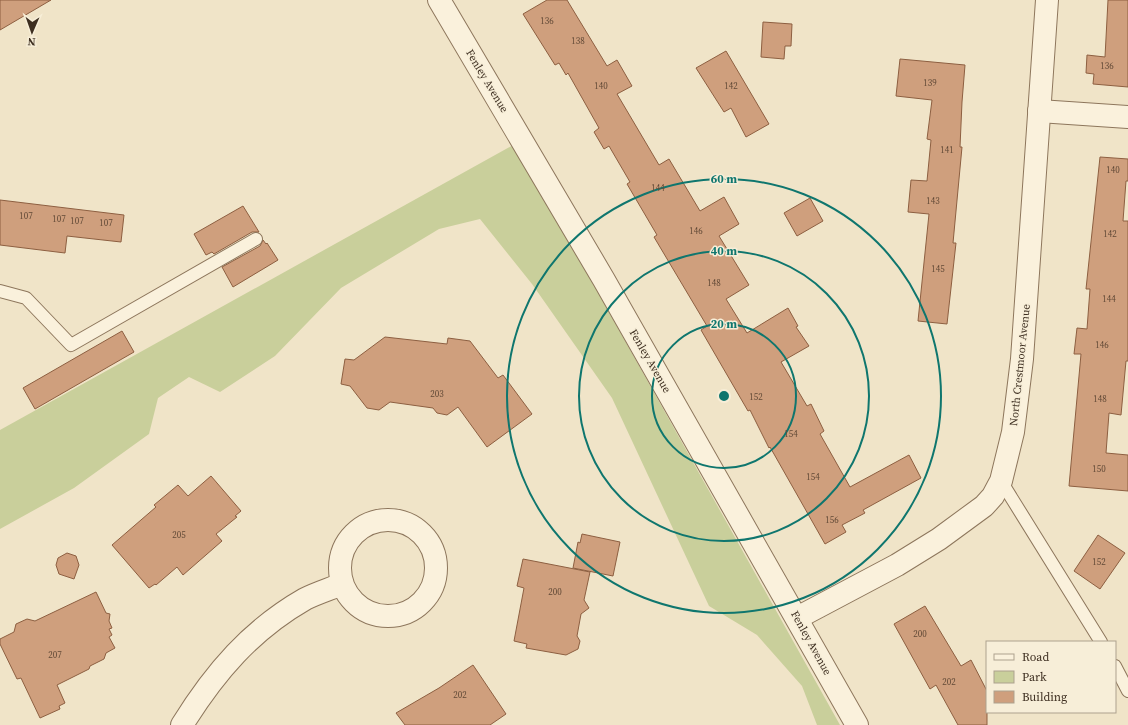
<svg xmlns="http://www.w3.org/2000/svg" width="1128" height="725" viewBox="0 0 1128 725" font-family="'Source Serif 4',serif">
<rect width="100%" height="100%" fill="#f0e4c8"/>
<path fill="#c9cf9b" d="M515,144L840,725H817L802,686L757,635L709,606L612,398L532,284L480,219L439,229L341,288L275,356L220,392L189,377L158,398L149,434L74,488L0,529V430Z"/>
<g fill="#cf9f7d" stroke="#8d5f41">
<path d="M0,0H51L0,30Z"/>
<path d="M547,0H567L607,66L617,60L632,86L617,94L659,165L669,159L700,211L724,197L739,224L719,236L749,285L726,299L747,333L788,308L798,326L796,327L809,346L781,362L807,406L811,404L824,431L820,434L850,487L909,455L921,478L863,510L865,513L842,525L846,532L825,544L770,447L769,448L750,410L748,411L701,330L707,326L654,237L657,235L627,184L630,182L609,146L604,149L594,132L599,128L568,73L566,75L559,63L555,65L523,14Z"/>
<path d="M1108,0H1128V87L1093,84L1094,74L1086,73L1087,55L1105,57Z"/>
<path d="M763,22L792,24L791,46H785L784,59L761,57Z"/>
<path d="M726,51L769,124L746,137L731,108L724,112L696,68Z"/>
<path d="M900,59L965,65L962,102L960,147H962L953,243H956L947,324L918,321L929,214L908,212L911,180L927,181L931,140L927,139L932,100L896,96Z"/>
<path d="M1100,157L1128,159V181H1126L1123,221H1128V361H1126L1121,415L1109,413L1106,453L1128,455V491L1069,486L1081,354H1074L1077,328L1087,329L1090,289H1086Z"/>
<path d="M810,198L823,221L797,236L784,213Z"/>
<path d="M0,200L124,215L121,242L67,236L65,253L0,245Z"/>
<path d="M243,206L259,232H252L214,254L212,252L206,255L194,234Z"/>
<path d="M263,240L266,244L267,243L278,260L233,287L222,267L260,246Z"/>
<path d="M122,331L134,352L35,409L23,388Z"/>
<path d="M385,337L447,344L448,338L470,341L498,378L503,375L532,414L487,447L458,407L447,415L437,413L433,408L390,402L379,410L367,408L350,386L341,384L345,359L354,360Z"/>
<path d="M211,476L241,511L235,516L237,517L216,534L222,541L183,575L177,567L156,585L155,584L149,588L112,545L156,507L154,505L178,485L188,496Z"/>
<path d="M582,534L620,542L613,576L573,568L578,542L580,543Z"/>
<path d="M1098,535L1125,553L1100,589L1074,571Z"/>
<path d="M67,553L76,556L79,565L74,579L59,574L56,565L58,558Z"/>
<path d="M523,559L590,572L584,600L589,608L581,614L577,636L580,641L578,649L566,655L526,648L527,644L514,641L524,588L517,586Z"/>
<path d="M96,592L106,613L110,614L109,621L112,628L109,629L112,635L109,637L115,648L106,653L104,659L90,666L89,669L57,685L65,703L59,706L60,709L40,718L21,678L17,679L0,644V639L14,632L16,624L27,619L35,621Z"/>
<path d="M925,606L961,666L971,660L987,691V725H958L936,685L930,689L894,624Z"/>
<path d="M473,665L506,714L490,725H405L396,713L439,688Z"/>
</g>
<g fill="none" stroke-linecap="round" stroke-linejoin="round">
<g stroke="#8d765c" stroke-width="14">
<g id="service">
<path d="M0,291L26,298L71,345L256,239"/>
<path d="M1001,481L1101,642"/>
<path d="M1115,666L1128,691"/>
</g>
</g>
<g stroke="#8d765c" stroke-width="24">
<g id="minor">
<path d="M439,0L604,280L857,725"/>
<path d="M1039,111L1128,117"/>
<circle cx="388" cy="568" r="48"/>
<path d="M797,618L897,565L939,539L984,506L993,496L1001,481L1013,432L1022,359L1047,0"/>
<path d="M182,725C215,672 251,630 305,599C317,593 330,589 342,584"/>
</g>
</g>
<use href="#service" stroke="#faf1dc" stroke-width="12"/>
<use href="#minor" stroke="#faf1dc" stroke-width="22"/>
</g>
<g fill="none" stroke="#0f766e" stroke-width="2">
<circle cx="724" cy="396" r="72"/>
<circle cx="724" cy="396" r="145"/>
<circle cx="724" cy="396" r="217"/>
</g>
<g text-anchor="middle" dominant-baseline="central" stroke-width="3" stroke-linejoin="round" paint-order="stroke">
<g font-size="9" fill="#624a37">
<text x="547" y="21">136</text>
<text x="578" y="41">138</text>
<text x="1107" y="66">136</text>
<text x="930" y="83">139</text>
<text x="601" y="86">140</text>
<text x="731" y="86">142</text>
<text x="947" y="150">141</text>
<text x="1113" y="170">140</text>
<text x="658" y="188">144</text>
<text x="933" y="201">143</text>
<text x="26" y="216">107</text>
<text x="59" y="219">107</text>
<text x="77" y="221">107</text>
<text x="106" y="223">107</text>
<text x="696" y="231">146</text>
<text x="1110" y="234">142</text>
<text x="938" y="269">145</text>
<text x="714" y="283">148</text>
<text x="1109" y="299">144</text>
<text x="1102" y="345">146</text>
<text x="437" y="394">203</text>
<text x="756" y="397">152</text>
<text x="1100" y="399">148</text>
<text x="791" y="434">154</text>
<text x="1099" y="469">150</text>
<text x="813" y="477">154</text>
<text x="832" y="520">156</text>
<text x="179" y="535">205</text>
<text x="1099" y="562">152</text>
<text x="555" y="592">200</text>
<text x="920" y="634">200</text>
<text x="55" y="655">207</text>
<text x="949" y="682">202</text>
<text x="460" y="695">202</text>
</g>
<g font-size="11" fill="#3d2e20" stroke="#f7eed8">
<text transform="translate(487 81) rotate(59)">Fenley Avenue</text>
<text transform="translate(650 361) rotate(60)">Fenley Avenue</text>
<text transform="translate(1020 365) rotate(-84)">North Crestmoor Avenue</text>
<text transform="translate(811 643) rotate(61)">Fenley Avenue</text>
</g>
</g>
<circle cx="724" cy="396" r="6" fill="#0f766e" stroke="#f7eed8" stroke-width="2"/>
<g font-size="12" text-anchor="middle" font-weight="bold" fill="#0f766e" stroke="#f7eed8" stroke-width="3" stroke-linejoin="round" paint-order="stroke">
<text x="724" y="183">60 m</text>
<text x="724" y="255">40 m</text>
<text x="724" y="328">20 m</text>
</g>
<rect x="986" y="641" width="130" height="72" fill="#f7eed8" stroke="#ada18e"/>
<rect x="994" y="654" width="20" height="6" fill="#faf1dc" stroke="#ada18e"/>
<text x="1022" y="661" font-size="12" fill="#3d2e20">Road</text>
<rect x="994" y="671" width="20" height="12" fill="#c9cf9b" stroke="#ada18e"/>
<text x="1022" y="681" font-size="12" fill="#3d2e20">Park</text>
<rect x="994" y="691" width="20" height="12" fill="#cf9f7d" stroke="#ada18e"/>
<text x="1022" y="701" font-size="12" fill="#3d2e20">Building</text>
<g transform="translate(32 32) rotate(182)" stroke="#f7eed8" stroke-width="3" paint-order="stroke">
<path d="M0-3L7 15L0 10L-7 15Z" fill="#3d2e20"/>
<text y="-6" font-size="11" font-weight="bold" text-anchor="middle" fill="#3d2e20">N</text>
</g>
</svg>
